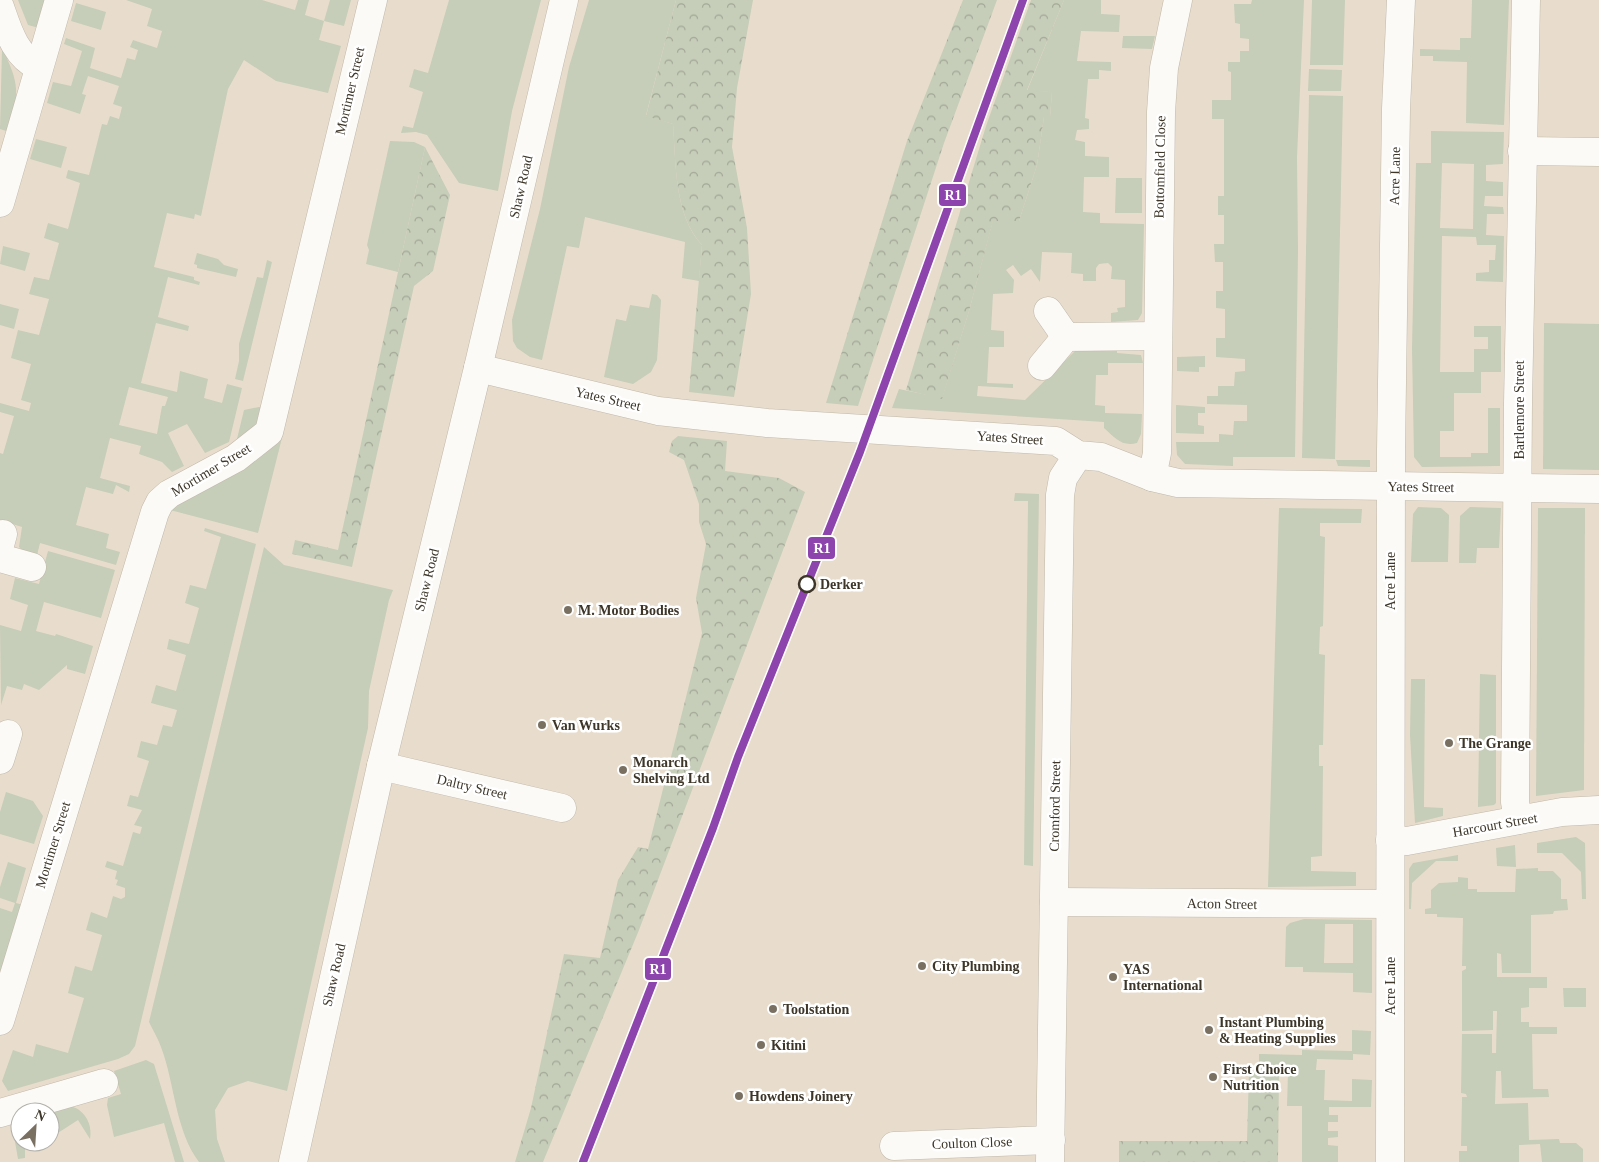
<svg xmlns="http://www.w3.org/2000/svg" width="1599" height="1162" viewBox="0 0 1599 1162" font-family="'Times New Roman',serif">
<defs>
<pattern id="forest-crowns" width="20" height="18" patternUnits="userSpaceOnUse" patternTransform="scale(1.25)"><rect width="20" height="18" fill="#c6cdb9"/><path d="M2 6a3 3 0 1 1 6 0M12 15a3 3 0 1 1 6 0" fill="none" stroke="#a2a796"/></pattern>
</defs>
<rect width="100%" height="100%" fill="#e8ddcc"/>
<g fill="#c6cdb9" fill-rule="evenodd">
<path d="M18,0H47L39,28L28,25Z"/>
<path d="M126,0H262L295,10L298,0H309L305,15L324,21L330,0H351L344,26L324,21L319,40L341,46L328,93L276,81L244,60L228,89L201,216L195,214L194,219L167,213L154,267L194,277V280L200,282L199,285L168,277L158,317L189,326L188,331L156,323L141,383L177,392L180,371L208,379L204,398L222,403L227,384L242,388L229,442L205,453L187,424L168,433L184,466L172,472L162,462L139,454L141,446L110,438L100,478L130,486L129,492L116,485L113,494L86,487L76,525L109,534L106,548L120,552L116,565L40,543L37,555L23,551L19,547L22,527L0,520V453L3,454L14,416L0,412V403L29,411L31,403L21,400L31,364L11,358L18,330L39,335L49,299L29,294L34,277L49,280L59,243L44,238L48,223L68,229L80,183L66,178L68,170L89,175L102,124L107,125L110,116L119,119L122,107L113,104L119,86L88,76L82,94L86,95L80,114L47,103L53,82L71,86L82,51L64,44L66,38L95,48L90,68L121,78L127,58L135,60L138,50L130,47L133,40L157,48L162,31L147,26L152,9ZM129,387L168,397L165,406H162L157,434L119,425Z"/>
<path d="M449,0H541L512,111L498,191L459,183L427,135L416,132L401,133L403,126L413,128L423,92L409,87L414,69L428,73Z"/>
<path d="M589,0H676L646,115L673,124C676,163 674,215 702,245L699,281L682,278L685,242L585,217L579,248L567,246L542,360L530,357L517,348L513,341L512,320L540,209L569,67Z"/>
<path d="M1064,0H1101V14L1120,15L1119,32L1081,31L1077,61L1111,62V71L1099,70V79H1088L1085,118L1089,119V129L1077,130L1075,140L1085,142V156L1109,157V177H1084L1083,212L1100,213V223L1144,224L1142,313L1138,320L1111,322V313L1118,312L1117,308L1125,307V280L1111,279L1112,267L1108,263L1099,264L1096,268V281H1083V274L1071,273L1072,253L1042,252L1040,282L1031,269L1021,276L1013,265L1006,270L1014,280L1013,293L993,294L991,330L1004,331V347H989L987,383L1013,384V388L978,386L977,396L1025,400L1076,350L1117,346V353L1141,355L1143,363H1108V375H1096L1095,405L1105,406V413L1142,414L1141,434L1137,443C1122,447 1115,438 1104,428V422L892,408L899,389L942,398L969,311L993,220L1019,221L1037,165L1044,117H1050L1052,92L1027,91Z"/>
<path d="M1252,0H1304L1297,157L1298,250L1295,457H1233V466L1185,464L1177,455L1176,442H1219V434L1233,435L1234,421H1247V405L1207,404V396H1218V386H1234L1235,372L1245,371V359L1216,357V338H1225V309L1216,308V291H1223V262H1215L1214,244H1224V215H1218V196H1224V119H1212V100H1231V72L1228,71V62H1240V51H1249V39L1240,38V24L1235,23L1234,4H1251Z"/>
<path d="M1312,0H1345L1343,65H1310Z"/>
<path d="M1472,0H1509L1504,125L1466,123L1467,62L1433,61V56H1420V49L1460,50V38H1471Z"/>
<path d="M76,3L106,12L101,30L71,21Z"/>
<path d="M1123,36H1155L1152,49L1122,48Z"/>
<path d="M2,48C20,85 19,92 9,132L0,129Z"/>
<path d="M1309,69L1342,70L1341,91H1308Z"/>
<path d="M1309,95L1343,96L1335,459L1302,458Z"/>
<path d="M1431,131L1504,132L1503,164L1486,165V181L1503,182V196H1485L1484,206L1503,207L1504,214H1487L1486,235L1504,236L1503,282L1476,281V273L1489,272V260H1495L1496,245H1477L1476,237L1442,236L1440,372H1474V349H1488V337H1474V326H1501V372H1481V393H1454V431H1440V457H1471V453H1488V408H1500V466L1422,467L1414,457L1412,348L1416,163H1431ZM1442,163L1474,164L1473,229L1440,228Z"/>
<path d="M36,139L67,147L61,168L30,159Z"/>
<path d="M390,141L414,142L425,147L398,272L366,264L369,250L367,245Z"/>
<path d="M1116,178H1142V213H1115Z"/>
<path d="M3,246L30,253L25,271L0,264Z"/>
<path d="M197,253L218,259L224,265L238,269L236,277L197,268V265L194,264Z"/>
<path d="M267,260L272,262L243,381L235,379L239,361V344L257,277L263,278Z"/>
<path d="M652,294L657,295L661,300L657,360L651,372L633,384L604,377L616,319L626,321L630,305L649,308Z"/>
<path d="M0,304L19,309L14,329L0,325Z"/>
<path d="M1544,323L1599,324V470L1543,469Z"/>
<path d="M1205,356V367H1199V372L1177,371V357Z"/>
<path d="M1176,405L1205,407V413H1198V425L1204,426V434L1176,433Z"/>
<path d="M264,406L258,428L236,443L244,410Z"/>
<path d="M284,430L258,533L170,510L176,503L272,447Z"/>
<path d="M1336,460H1370V467L1338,466Z"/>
<path d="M1015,493L1039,494L1033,866L1024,865L1028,501H1014Z"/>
<path d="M1418,507L1441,508L1449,515L1448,562H1411L1413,514Z"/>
<path d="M1470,507L1501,508L1499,548H1477L1476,563H1459L1460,516Z"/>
<path d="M1279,508L1362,509L1361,523H1320V536L1325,537L1323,626L1320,627L1319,654L1325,655L1323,745H1319V766H1323L1322,856L1311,857V871L1356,872V886L1268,887Z"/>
<path d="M1538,508H1585L1584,790L1536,796Z"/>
<path d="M205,528L256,544L135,1046L129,1054L118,1059L8,1091L2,1081L13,1050L33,1057L36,1044L68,1053L84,998L68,993L75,966L92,971L102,935L86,930L91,912L107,918L113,896L121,899L125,897V888L116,885L118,880L115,879L117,871L105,867L107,861L123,866L133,832L140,834L142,827L134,825L142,810L127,806L130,795L138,797L149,761L137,757L141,741L157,745L163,725L172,727L177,710L151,703L156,685L176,691L186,655L167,649L169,639L189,644L199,608L185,603L190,585L206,589L221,537L204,531Z"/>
<path d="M264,547L284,565L393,590L389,600L369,691L368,728L287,1091L248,1081L228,1088L215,1110L217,1139L225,1162H199C175,1130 175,1084 161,1047C158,1039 153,1030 149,1022Z"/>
<path d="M48,551L115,570L101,618L44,602L36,631L55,636L56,634L93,646L85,674L67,669V665L39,690L24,684L22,690L7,686L1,705L0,625L21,631L28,605L10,599L15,578L39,584Z"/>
<path d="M1480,674L1496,675V803L1494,805L1478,807Z"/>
<path d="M1411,679H1425L1424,807L1443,808V816L1415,823L1410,735Z"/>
<path d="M6,792L33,801L43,816L34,844L0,834V812Z"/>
<path d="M1576,837L1585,843L1586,899H1582L1581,872L1562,853H1537V843Z"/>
<path d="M1515,845L1516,867L1497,866L1496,848Z"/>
<path d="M1458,855V861H1436L1412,883L1411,909H1409V869L1413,863Z"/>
<path d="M8,862L26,868L16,903L23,905L0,989V908L12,912L15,903L0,898V887Z"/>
<path d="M1538,868V871H1553L1561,879V899H1567L1568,910L1554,911L1553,914L1531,915V973H1502L1501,954L1497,953V977H1547V988H1529V1007L1521,1008V1022H1529V1027H1557V1034H1532L1533,1089H1548L1549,1097L1502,1098L1501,1071H1496L1495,1104L1528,1103L1529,1140L1559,1139L1560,1143H1576L1583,1149V1162H1542L1540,1144L1519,1145V1162H1459V1151H1467V1146H1461L1462,1097H1467L1466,1094L1461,1093L1462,1034H1492V1053H1496L1497,1011H1493V1030L1462,1031V971L1466,969V966H1462L1463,918L1437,917V914H1425V909L1431,908V890L1439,883L1458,882V877L1468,878V889H1477V892H1515L1516,869Z"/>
<path d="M1304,919L1372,920V993L1353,992V973L1303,972V967H1285L1286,927L1290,923ZM1325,924H1353V963H1324Z"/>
<path d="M1563,988H1586V1007H1564Z"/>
<path d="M1352,1030L1371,1031L1370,1055L1353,1054V1060L1317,1059L1316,1070H1325L1324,1100L1352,1101V1079L1372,1080L1371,1107H1329V1115H1338V1122H1328V1131H1338V1137L1328,1138V1145L1338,1146V1162H1302V1106H1287L1288,1073L1259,1072V1054L1302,1055V1050L1352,1051Z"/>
<path d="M146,1060L154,1064L184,1162H175L164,1123L114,1137L107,1105L108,1098L121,1094L114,1071Z"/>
<path d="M70,1106C84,1109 93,1124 90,1139L78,1120L50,1138V1112Z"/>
<path d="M20,1131V1142H43L36,1146L32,1143L25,1146V1158L18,1159L15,1142Z"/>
</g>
<g fill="url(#forest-crowns)">
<path d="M676,0H753L737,88L732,147L747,228L751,294L734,397L689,392L702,245C674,214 676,164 673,124L646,116Z"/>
<path d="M963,0H997L944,143L858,406L826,403L907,141Z"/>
<path d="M1031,0H1064L1027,90L1052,92L1050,117H1044L1037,165L1019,221H993L969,311L942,399L906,390L986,126Z"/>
<path d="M425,147L450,195L433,271L414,286L352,567L292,554L295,540L338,550Z"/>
<path d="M678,436L727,441L725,471L779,478L805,492L639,930L543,1162H515L531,1108L564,954L600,958L618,880L638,847L648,849L702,633L696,598L706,544L699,522V504L684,460L669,452L672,441Z"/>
<path d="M1249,1071L1279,1072L1278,1162H1119V1141H1247Z"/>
</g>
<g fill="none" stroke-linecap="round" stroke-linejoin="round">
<g stroke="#c0b8aa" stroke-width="29">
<g id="street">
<path d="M0,7C8,30 15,56 39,67"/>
<path d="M1522,151L1599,152"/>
<path d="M0,203L59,0"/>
<path d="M1048,311L1066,337L1158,336"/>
<path d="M1042,366L1066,337"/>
<path d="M478,368L658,411L767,423L1056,441L1078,455L1101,457L1152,477L1178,483L1599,489"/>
<path d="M1152,477L1157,453L1161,112L1164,68L1178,0"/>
<path d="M0,545L3,534"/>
<path d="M0,558L32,567"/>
<path d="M0,760L8,734"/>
<path d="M381,766L562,808"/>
<path d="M1518,820L1515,802L1518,403L1526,0"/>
<path d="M1390,840L1407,841L1562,812L1599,810"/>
<path d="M1054,902L1390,904"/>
<path d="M0,1021L155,512L160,502L169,494L236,458L269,432L373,0"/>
<path d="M0,1113L104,1083"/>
<path d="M894,1146L1051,1140"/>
<path d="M1050,1162L1060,495L1063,478L1078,455"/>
<path d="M1390,1162L1391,451L1396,109L1401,0"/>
</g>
</g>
<g stroke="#c0b8aa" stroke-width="29">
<path id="secondary" d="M293,1162L381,766L478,368L564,0"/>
</g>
<use href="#street" stroke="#fcfaf7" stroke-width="28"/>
<use href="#secondary" stroke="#fcfaf7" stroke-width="28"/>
<g stroke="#fff" stroke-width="11">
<path id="rail-1" d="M583,1162L713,828L738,757L860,452L1023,0"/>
</g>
<use href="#rail-1" stroke="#8e44ad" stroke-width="8"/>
</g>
<circle fill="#fff" stroke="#3d3629" stroke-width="2.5" cx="807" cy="584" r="8"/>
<g fill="#797062" stroke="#fff" stroke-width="2">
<circle cx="568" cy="610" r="5"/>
<circle cx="542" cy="725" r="5"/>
<circle cx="1449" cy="743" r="5"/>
<circle cx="623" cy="770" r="5"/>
<circle cx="922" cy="966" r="5"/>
<circle cx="1113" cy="977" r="5"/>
<circle cx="773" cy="1009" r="5"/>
<circle cx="1209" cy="1030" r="5"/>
<circle cx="761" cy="1045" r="5"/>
<circle cx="1213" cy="1077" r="5"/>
<circle cx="739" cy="1096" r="5"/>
</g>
<g text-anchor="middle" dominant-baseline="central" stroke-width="5" stroke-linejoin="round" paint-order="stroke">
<g font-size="14" fill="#3d3629" stroke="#fff">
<text transform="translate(350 91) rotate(-77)">Mortimer Street</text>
<text transform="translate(1160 167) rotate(-89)">Bottomfield Close</text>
<text transform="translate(1395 176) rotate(-89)">Acre Lane</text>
<text transform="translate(521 187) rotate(-77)">Shaw Road</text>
<text transform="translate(608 399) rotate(13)">Yates Street</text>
<text transform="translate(1519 410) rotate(-90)">Bartlemore Street</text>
<text transform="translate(1010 438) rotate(4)">Yates Street</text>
<text transform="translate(211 470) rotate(-31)">Mortimer Street</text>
<text transform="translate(1421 487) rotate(1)">Yates Street</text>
<text transform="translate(427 580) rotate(-76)">Shaw Road</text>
<text transform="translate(1390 581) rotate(-90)">Acre Lane</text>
<text transform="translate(472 787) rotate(13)">Daltry Street</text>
<text transform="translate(1055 806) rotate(-89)">Cromford Street</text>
<text transform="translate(1495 825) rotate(-10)">Harcourt Street</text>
<text transform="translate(53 845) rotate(-73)">Mortimer Street</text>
<text transform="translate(1222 904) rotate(1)">Acton Street</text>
<text transform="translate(334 975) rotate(-77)">Shaw Road</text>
<text transform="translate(1390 986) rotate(-90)">Acre Lane</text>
<text transform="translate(972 1143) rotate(-2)">Coulton Close</text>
</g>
<g font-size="14" font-weight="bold" fill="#3d3629" stroke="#fff" text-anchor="start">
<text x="820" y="584">Derker</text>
</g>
<g font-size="14" font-weight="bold" fill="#3d3629" stroke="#fff" text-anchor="start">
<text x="578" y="610">M. Motor Bodies</text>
<text x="552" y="725">Van Wurks</text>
<text x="1459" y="743">The Grange</text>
<text x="633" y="762">Monarch<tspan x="633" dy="16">Shelving Ltd</tspan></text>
<text x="932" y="966">City Plumbing</text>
<text x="1123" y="969">YAS<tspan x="1123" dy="16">International</tspan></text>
<text x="783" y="1009">Toolstation</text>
<text x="1219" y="1022">Instant Plumbing<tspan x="1219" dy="16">&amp; Heating Supplies</tspan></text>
<text x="771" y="1045">Kitini</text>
<text x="1223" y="1069">First Choice<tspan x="1223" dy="16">Nutrition</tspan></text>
<text x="749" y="1096">Howdens Joinery</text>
</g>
</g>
<g stroke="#fff" stroke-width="2">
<rect x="938" y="183" width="29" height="24" rx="5" fill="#8e44ad"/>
<rect x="807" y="536" width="29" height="24" rx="5" fill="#8e44ad"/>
<rect x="644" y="957" width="28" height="24" rx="5" fill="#8e44ad"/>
</g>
<g font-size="14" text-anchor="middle" font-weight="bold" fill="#fff">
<text x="953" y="200">R1</text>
<text x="822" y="553">R1</text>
<text x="658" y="974">R1</text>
</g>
<g transform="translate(35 1127) rotate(25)"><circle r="24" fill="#ffffff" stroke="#b1afa9"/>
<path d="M0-4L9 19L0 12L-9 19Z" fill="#797062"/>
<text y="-8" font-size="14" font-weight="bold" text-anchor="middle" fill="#3d3629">N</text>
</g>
</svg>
